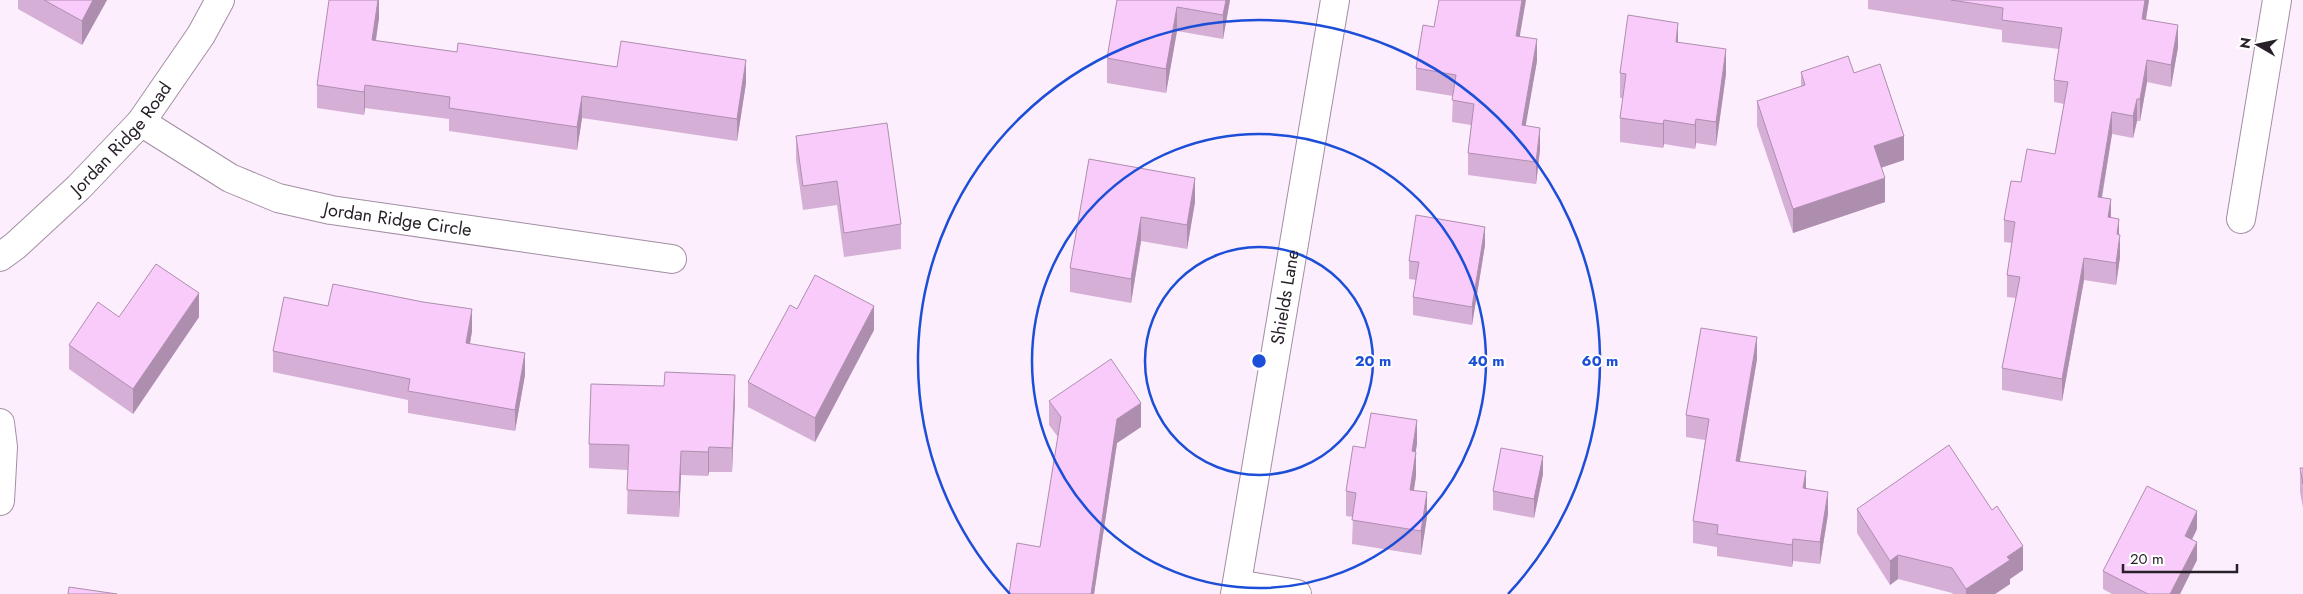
<svg xmlns="http://www.w3.org/2000/svg" width="2303" height="594" viewBox="0 0 2303 594" font-family="Jost,sans-serif">
<rect width="100%" height="100%" fill="#fceefc"/>
<g fill="none" stroke-linecap="round" stroke-linejoin="round">
<g stroke="#a38ea4" stroke-width="30">
<g id="street">
<path id="s1" d="M141,122L230,178L278,198L331,210L672,259"/>
<path d="M2241,219L2277,0"/>
<path id="s2" d="M0,257L15,246L79,187L141,122L201,35L220,0"/>
<path d="M0,423L3,447L0,501"/>
<path d="M1237,584L1297,594"/>
</g>
</g>
<g stroke="#a38ea4" stroke-width="30">
<g id="secondary">
<path id="s3" d="M1235,594L1335,0"/>
</g>
</g>
<use href="#street" stroke="#fff" stroke-width="28"/>
<use href="#secondary" stroke="#fff" stroke-width="28"/>
</g>
<g fill="#d6afd7">
<path d="M18,0H107L82,45L18,9Z"/>
<path d="M379,0V18L376,41L457,52L617,67L746,83L737,141L582,118L577,150L449,131V119L365,108L364,115L317,108V85Z"/>
<path d="M1117,0H1230L1223,39L1177,31L1166,93L1107,83V58Z"/>
<path d="M1868,0H2149L2146,20L2178,47L2171,87L2147,82L2140,121H2137L2133,138L2112,134L2102,198L2119,234L2120,257L2116,285L2084,280L2062,401L2002,390V368L2016,298L2007,297V275L2012,243L2004,242V220L2021,182L2055,154L2064,104L2054,102V80L2059,49L2002,42V30L1868,9Z"/>
<path d="M1434,27L1520,36L1537,61L1525,126L1540,150L1536,184L1468,175V153L1471,125L1452,122L1453,96L1416,90V68Z"/>
<path d="M1678,43L1726,74L1716,146L1696,143L1695,149L1664,144L1663,148L1620,142V118L1623,98H1620V73Z"/>
<path d="M1801,72L1854,73L1904,160L1881,168L1885,202L1793,233L1757,126V101L1801,87Z"/>
<path d="M796,136L901,224V249L844,257L837,205L803,210L796,160Z"/>
<path d="M1089,159L1195,202L1187,249L1141,241L1131,303L1070,292V268Z"/>
<path d="M1485,245L1472,325L1413,315V297L1416,280L1409,279V261Z"/>
<path d="M328,306L472,331L470,344L525,375L515,431L408,413V400L273,372V351Z"/>
<path d="M797,309L874,330L815,442L748,407V382Z"/>
<path d="M119,317H199L133,414L69,369V345Z"/>
<path d="M1757,359L1740,461L1806,488L1828,514L1820,564L1793,561L1792,567L1717,556V547L1693,543V521L1705,440L1686,437V415Z"/>
<path d="M735,399L732,472H709L708,476L681,475L679,517L627,514L628,470L589,468V444Z"/>
<path d="M1049,401L1141,427L1117,443L1094,594H1009L1040,547L1058,437L1049,425Z"/>
<path d="M1417,444L1415,452L1416,476L1414,490L1427,517L1421,555L1352,544L1353,517L1346,516V491L1365,448Z"/>
<path d="M2300,468H2303V508L2300,492Z"/>
<path d="M1543,474L1534,518L1493,510V491Z"/>
<path d="M1857,509L2023,570L2010,579V584L1995,594H1953L1952,593L1898,579L1890,585L1857,533Z"/>
<path d="M2197,529L2192,539L2197,560L2180,594H2112L2103,589V571Z"/>
</g>
<g fill="#ae8eaf">
<path d="M93,0H107L82,45V21Z"/>
<path d="M378,0H379V18L372,63V40Z"/>
<path d="M1226,0H1230L1223,39V15Z"/>
<path d="M1522,0H1526L1516,58V36Z"/>
<path d="M2145,0H2149L2142,41V19Z"/>
<path d="M1177,7V31L1166,93V69Z"/>
<path d="M1678,23V47L1676,42Z"/>
<path d="M2178,25V47L2171,87V65Z"/>
<path d="M1537,39V61L1522,147V125Z"/>
<path d="M1726,49V74L1716,146V122Z"/>
<path d="M746,60V83L737,141V119Z"/>
<path d="M2147,60V82L2140,121V99Z"/>
<path d="M365,85V108L364,115V92Z"/>
<path d="M582,96V118L577,150V127Z"/>
<path d="M2137,99V121L2133,138V116Z"/>
<path d="M2112,112V134L2098,219V197Z"/>
<path d="M1696,119V143L1695,149V125Z"/>
<path d="M1664,120V144L1663,148V124Z"/>
<path d="M1540,128V150L1536,184V162Z"/>
<path d="M1904,136V160L1874,170V146Z"/>
<path d="M1195,178V202L1187,249V225Z"/>
<path d="M1885,178V202L1793,233V209Z"/>
<path d="M2111,199V221L2108,217Z"/>
<path d="M1141,217V241L1131,303V279Z"/>
<path d="M2119,219V241L2117,234Z"/>
<path d="M1485,227V245L1472,325V307Z"/>
<path d="M2120,235V257L2116,285V263Z"/>
<path d="M2084,258V280L2062,401V379Z"/>
<path d="M199,293V317L133,414V389Z"/>
<path d="M874,306V330L815,442V418Z"/>
<path d="M472,309V331L466,365V343Z"/>
<path d="M1757,337V359L1736,483V461Z"/>
<path d="M525,353V375L515,431V410Z"/>
<path d="M735,375V399L732,472V448Z"/>
<path d="M1141,403V427L1117,443L1094,594H1091L1117,419Z"/>
<path d="M1417,420V444L1412,475V451Z"/>
<path d="M709,447V472L708,476V452Z"/>
<path d="M681,451V475L679,517V492Z"/>
<path d="M1416,452V476L1410,514V490Z"/>
<path d="M1543,456V474L1534,518V499Z"/>
<path d="M1806,471V494L1803,488Z"/>
<path d="M1427,492V517L1421,555V531Z"/>
<path d="M1828,492V514L1820,564V542Z"/>
<path d="M2197,511V529L2185,554V536Z"/>
<path d="M1793,539V561L1792,567V545Z"/>
<path d="M2197,542V560L2180,594H2170Z"/>
<path d="M2023,546V570L2010,579V584L1995,594H1966V589L2007,557Z"/>
<path d="M1898,555V579L1890,585V561Z"/>
</g>
<g fill="#f9cbfa" stroke="#ae8eaf">
<path d="M44,0H93L82,21Z"/>
<path d="M329,0H378L372,40L457,52L458,43L617,67L621,41L746,60L737,119L582,96L577,127L449,108L450,97L365,85L364,92L317,85Z"/>
<path d="M1117,0H1226L1223,15L1177,7L1166,69L1107,58Z"/>
<path d="M1439,0H1522L1516,36L1537,39L1522,125L1540,128L1536,162L1468,153L1474,104L1452,100L1456,75L1416,68L1423,25L1434,27Z"/>
<path d="M1951,0H2145L2142,19L2178,25L2171,65L2147,60L2140,99H2137L2133,116L2112,112L2098,197L2111,199L2108,217L2119,219L2117,234L2120,235L2116,263L2084,258L2062,379L2002,368L2020,277L2007,275L2015,222L2004,220L2011,181L2021,182L2027,149L2055,154L2068,82L2054,80L2062,28L2002,20L2003,8Z"/>
<path d="M1628,15L1678,23L1676,42L1726,49L1716,122L1696,119L1695,125L1664,120L1663,124L1620,118L1626,74L1620,73Z"/>
<path d="M1848,56L1854,73L1880,64L1904,136L1874,146L1885,178L1793,209L1757,101L1805,85L1801,72Z"/>
<path d="M887,123L901,224L844,233L837,181L803,186L796,136Z"/>
<path d="M1089,159L1195,178L1187,225L1141,217L1131,279L1070,268Z"/>
<path d="M1416,215L1485,227L1472,307L1413,297L1419,262L1409,261Z"/>
<path d="M156,264L199,293L133,389L69,345L98,302L119,317Z"/>
<path d="M815,275L874,306L815,418L748,382L790,305L797,309Z"/>
<path d="M333,284L423,302L472,309L466,343L525,353L515,410L408,391L410,379L273,351L284,297L328,306Z"/>
<path d="M1701,328L1757,337L1736,461L1806,471L1803,488L1828,492L1820,542L1793,539L1792,545L1717,534L1718,525L1693,521L1709,419L1686,415Z"/>
<path d="M1111,359L1141,403L1117,419L1091,594H1009L1017,543L1040,547L1061,417L1049,401Z"/>
<path d="M665,372L735,375L732,448L709,447L708,452L681,451L679,492L627,490L629,445L589,444L591,384L664,386Z"/>
<path d="M1371,413L1417,420L1412,451L1416,452L1410,490L1427,492L1421,531L1352,520L1356,493L1346,491L1353,446L1365,448Z"/>
<path d="M1949,445L1992,510L1997,506L2023,546L2007,557L2010,560L1966,589L1952,568L1898,555L1890,561L1857,509Z"/>
<path d="M1501,448L1543,456L1534,499L1493,491Z"/>
<path d="M2300,468H2303V484Z"/>
<path d="M2147,486L2197,511L2185,536L2197,542L2170,594H2148L2103,571Z"/>
<path d="M69,587L117,594H68Z"/>
</g>
<g fill="none" stroke="#1d4ed8" stroke-width="2.5">
<circle cx="1259" cy="361" r="114"/>
<circle cx="1259" cy="361" r="227"/>
<path d="M1010 594A341 341 0 1 1 1508 594"/>
</g>
<g text-anchor="middle" dominant-baseline="central" stroke-width="4" stroke-linejoin="round" paint-order="stroke">
<g font-size="18" fill="#282029" stroke="#fff">
<text stroke="none"><textPath href="#s2" startOffset="170">Jordan Ridge Road</textPath></text>
<text stroke="none"><textPath href="#s1" startOffset="279">Jordan Ridge Circle</textPath></text>
<text stroke="none"><textPath href="#s3" startOffset="301">Shields Lane</textPath></text>
</g>
</g>
<circle cx="1259" cy="361" r="8" fill="#1d4ed8" stroke="#fff" stroke-width="2.5"/>
<g font-size="15" text-anchor="middle" font-weight="bold" fill="#1d4ed8" stroke="#fff" stroke-width="4" stroke-linejoin="round" paint-order="stroke">
<text x="1373" y="366">20 m</text>
<text x="1486" y="366">40 m</text>
<text x="1600" y="366">60 m</text>
</g>
<g transform="translate(2258 45) rotate(279)" stroke="#ffffff" stroke-width="4" paint-order="stroke">
<path d="M0-4L9 19L0 12L-9 19Z" fill="#282029"/>
<text y="-8" font-size="14" font-weight="bold" text-anchor="middle" fill="#282029">N</text>
</g>
<path d="M2123 564v8h114v-8" fill="none" stroke="#282029" stroke-width="2.5"/>
<text x="2130" y="564" font-size="15" fill="#282029" stroke="#ffffff" stroke-width="4" paint-order="stroke">20 m</text>
</svg>
